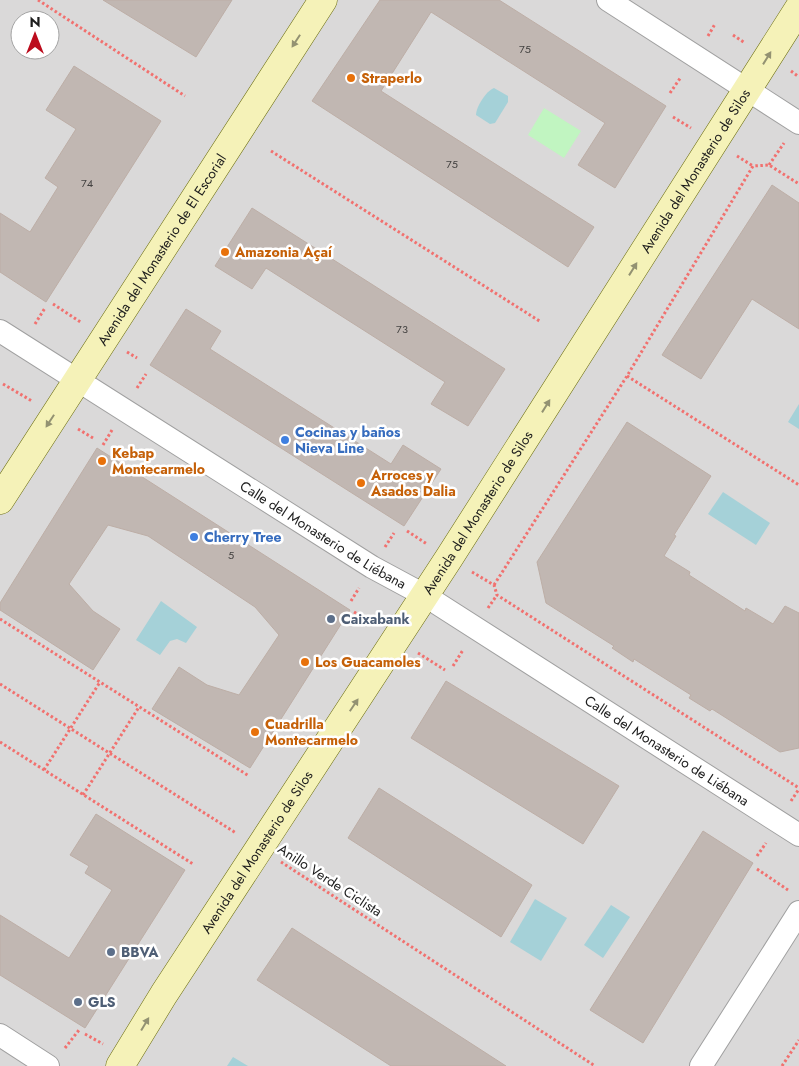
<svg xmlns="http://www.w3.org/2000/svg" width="799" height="1066" viewBox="0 0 799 1066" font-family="Jost,sans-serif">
<rect width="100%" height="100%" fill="#ede8e2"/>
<path fill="#dad9d9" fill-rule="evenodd" d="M0,0H799V1066H0ZM20,20H50V50H20Z"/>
<path fill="#c1f5c1" d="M544,108L581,131L564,158L528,135Z"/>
<g fill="#a5d1d8">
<path d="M494,88L508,96V102L495,123L490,124L476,115C476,107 486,91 494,88Z"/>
<path d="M799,404V429L788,422Z"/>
<path d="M723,492L770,523L756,545L708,514Z"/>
<path d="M161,601L197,627L186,643L177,639L170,641L160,655L136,640Z"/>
<path d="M535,899L567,918L541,961L510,942Z"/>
<path d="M611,905L630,917L603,958L584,945Z"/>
<path d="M233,1057L248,1066H227Z"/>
</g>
<g fill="#c1b7b2" stroke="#bdaea6">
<path d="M103,0H232L196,57Z"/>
<path d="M380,0H499L666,106L615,188L578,165L605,123L431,12L381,91L594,227L568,267L312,101Z"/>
<path d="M74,66L161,121L46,302L0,272V213L30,232L58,187L45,178L76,129L46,110Z"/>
<path d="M772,185L799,203V329L752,299L701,379L662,355Z"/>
<path d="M252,208L505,369L468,426L431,404L445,382L266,268L252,289L215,266Z"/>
<path d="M186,309L221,331L210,349L391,464L403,445L441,469L404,526L150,365Z"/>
<path d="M627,422L711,476L674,535L676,536L664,556L690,572L689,575L745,611L746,608L773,624L785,606L799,613V748L780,752L712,709L710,711L689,698L691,695L634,659L633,662L612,648L614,646L546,603L537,562Z"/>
<path d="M97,448L350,610L250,768L152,709L179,667L207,685L239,695L279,635L255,607L148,536L108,525L69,584L93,611L120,629L93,670L0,610V603Z"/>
<path d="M446,681L619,786L583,844L411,738Z"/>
<path d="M379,788L532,885L501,937L348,838Z"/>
<path d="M96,814L185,870L85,1028L0,975V915L69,958L112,890L85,873L89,866L70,855Z"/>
<path d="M703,831L753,863L643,1043L590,1010Z"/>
<path d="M292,928L506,1066H391L257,980Z"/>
</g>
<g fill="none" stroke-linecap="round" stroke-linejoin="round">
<g stroke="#a0a0a0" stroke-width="24">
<g id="street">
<path d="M608,0L799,123"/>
<path id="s1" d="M0,331L372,567L424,595L799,835"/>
<path d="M0,1035L48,1066"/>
<path d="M701,1066L799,912"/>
</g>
</g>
<g stroke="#696b0b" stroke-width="29">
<g id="secondary">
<path id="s2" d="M0,500L323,0"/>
<path id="s3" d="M120,1066L164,994L449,558L799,8"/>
</g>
</g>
<g stroke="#f1716f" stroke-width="3" stroke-dasharray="2.5 2.5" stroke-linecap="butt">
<path d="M38,0L185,96"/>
<path d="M733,35L745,43"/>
<path d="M708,36L715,24"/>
<path d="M791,71L799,77"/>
<path d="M670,93L681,77"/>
<path d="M673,117L691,128"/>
<path d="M271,151L541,322"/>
<path d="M737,156L753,166"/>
<path d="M769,165L784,143"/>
<path d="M53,304L82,323"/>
<path d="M35,324L45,308"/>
<path d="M127,352L137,358"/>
<path d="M627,376L799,485"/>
<path d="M3,384L32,401"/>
<path d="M137,388L146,374"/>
<path d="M78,429L93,438"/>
<path d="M103,445L112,430"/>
<path d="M407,531L427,544"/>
<path d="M385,547L394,533"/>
<path d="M472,572L494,585L497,595L799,788"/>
<path d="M494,585L627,376L753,166L769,165L799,184"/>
<path d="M351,601L359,588"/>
<path d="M488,608L497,595"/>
<path d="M354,612L373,624"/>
<path d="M0,619L249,776"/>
<path d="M418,653L445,670"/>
<path d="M453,666L463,650"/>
<path d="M0,684L236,833"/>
<path d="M0,742L193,864"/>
<path d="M44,770L100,682"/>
<path d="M83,795L139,707"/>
<path d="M791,801L799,789"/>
<path d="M757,856L766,843"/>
<path d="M281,862L595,1066"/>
<path d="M757,869L788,890"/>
<path d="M85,1034L103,1044"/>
<path d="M65,1048L79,1030"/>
<path d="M782,1066L799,1040"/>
</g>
<use href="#street" stroke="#fff" stroke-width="22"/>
<use href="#secondary" stroke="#f5f2b8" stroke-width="28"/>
</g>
<defs><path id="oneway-solid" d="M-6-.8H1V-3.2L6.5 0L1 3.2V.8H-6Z" transform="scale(1.25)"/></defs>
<g fill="#939272">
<use href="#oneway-solid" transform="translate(296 41) rotate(123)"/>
<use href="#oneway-solid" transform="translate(767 58) rotate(-58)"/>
<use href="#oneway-solid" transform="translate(633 269) rotate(-58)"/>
<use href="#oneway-solid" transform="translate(546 406) rotate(-58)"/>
<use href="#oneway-solid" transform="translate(50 421) rotate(123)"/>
<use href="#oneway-solid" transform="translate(354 705) rotate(-56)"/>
<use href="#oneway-solid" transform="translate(145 1024) rotate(-59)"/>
</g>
<g fill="#e8710a" stroke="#fff" stroke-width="2">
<circle cx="351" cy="78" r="5"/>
<circle cx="225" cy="252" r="5"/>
<circle cx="102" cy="461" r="5"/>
<circle cx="361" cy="483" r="5"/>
<circle cx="305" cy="662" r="5"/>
<circle cx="255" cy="732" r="5"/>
</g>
<g fill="#3f7fe0" stroke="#fff" stroke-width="2">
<circle cx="285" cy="440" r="5"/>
<circle cx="194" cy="537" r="5"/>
</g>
<g fill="#5c6f8a" stroke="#fff" stroke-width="2">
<circle cx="331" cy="619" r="5"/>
<circle cx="111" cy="952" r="5"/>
<circle cx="78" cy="1002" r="5"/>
</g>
<g text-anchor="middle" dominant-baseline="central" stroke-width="5" stroke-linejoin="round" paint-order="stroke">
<g font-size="11" fill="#454342">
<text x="525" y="49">75</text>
<text x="452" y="164">75</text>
<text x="87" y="183">74</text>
<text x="402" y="329">73</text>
<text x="231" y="555">5</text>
</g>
<g font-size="14" font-weight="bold" fill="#c56008" stroke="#fff" text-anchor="start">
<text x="361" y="78">Straperlo</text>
<text x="235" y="252">Amazonia Açaí</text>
<text x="112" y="453">Kebap<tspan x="112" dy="16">Montecarmelo</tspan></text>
<text x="371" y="475">Arroces y<tspan x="371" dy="16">Asados Dalia</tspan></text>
<text x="315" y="662">Los Guacamoles</text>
<text x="265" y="724">Cuadrilla<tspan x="265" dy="16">Montecarmelo</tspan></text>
</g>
<g font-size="14" fill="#1c1c1c" stroke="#fff">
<text stroke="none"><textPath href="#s3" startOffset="1064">Avenida del Monasterio de Silos</textPath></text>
<text stroke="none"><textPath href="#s2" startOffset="298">Avenida del Monasterio de El Escorial</textPath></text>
<text stroke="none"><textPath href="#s3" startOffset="659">Avenida del Monasterio de Silos</textPath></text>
<text stroke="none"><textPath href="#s1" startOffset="382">Calle del Monasterio de Liébana</textPath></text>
<text stroke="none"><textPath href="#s1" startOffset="788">Calle del Monasterio de Liébana</textPath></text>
<text stroke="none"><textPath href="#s3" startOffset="254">Avenida del Monasterio de Silos</textPath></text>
<text transform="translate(330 880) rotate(33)">Anillo Verde Ciclista</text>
</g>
<g font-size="14" font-weight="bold" fill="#366cbe" stroke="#fff" text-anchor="start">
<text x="295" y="432">Cocinas y baños<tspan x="295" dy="16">Nieva Line</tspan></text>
<text x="204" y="537">Cherry Tree</text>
</g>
<g font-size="14" font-weight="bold" fill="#4e5e75" stroke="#fff" text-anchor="start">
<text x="341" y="619">Caixabank</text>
<text x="121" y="952">BBVA</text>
<text x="88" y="1002">GLS</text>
</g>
</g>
<g transform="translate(35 35)"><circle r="24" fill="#ffffff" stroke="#a4a4a4"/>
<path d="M0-4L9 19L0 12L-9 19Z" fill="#bc0c1d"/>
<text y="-8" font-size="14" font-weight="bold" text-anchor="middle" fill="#1c1c1c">N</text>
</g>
</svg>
